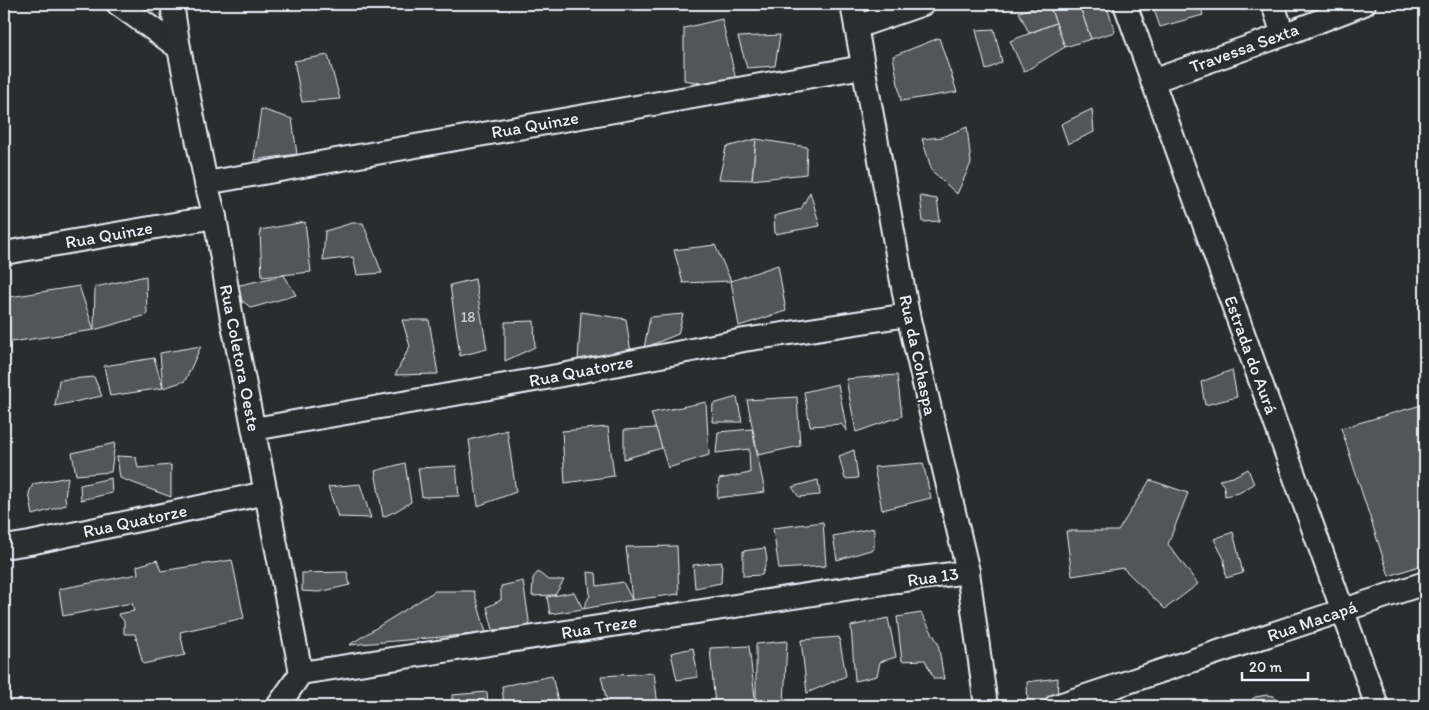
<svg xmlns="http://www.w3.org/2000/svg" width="1429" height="710" viewBox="0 0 1429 710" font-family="Itim,sans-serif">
<rect width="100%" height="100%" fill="#2a2d2e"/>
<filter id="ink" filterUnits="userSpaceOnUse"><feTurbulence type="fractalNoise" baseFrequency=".02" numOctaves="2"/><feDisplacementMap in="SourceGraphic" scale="10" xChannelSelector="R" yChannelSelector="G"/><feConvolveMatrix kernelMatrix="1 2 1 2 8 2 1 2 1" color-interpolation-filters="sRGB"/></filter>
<g filter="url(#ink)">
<g fill="#535759" stroke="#e8f1f8">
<path d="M1045,4H1049L1056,23L1029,33L1019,12Z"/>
<path d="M1049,4H1079L1091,39L1065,47Z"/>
<path d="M1079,4H1106L1115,32L1091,39Z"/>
<path d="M1152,4H1200L1203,15L1160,27Z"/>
<path d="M722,19L738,89L684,80V28Z"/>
<path d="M1056,23L1065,47L1024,72L1010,41Z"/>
<path d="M994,29L1002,62L986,70L976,30Z"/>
<path d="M780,35L775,66L747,68L738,37Z"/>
<path d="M939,38L957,92L901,101L893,56Z"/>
<path d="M328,55L340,99L302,102L294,61Z"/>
<path d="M261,109L292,119L297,154L254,160Z"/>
<path d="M1092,109L1094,132L1068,144L1061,124Z"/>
<path d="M967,127L971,163L957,194L932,171L922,139L942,137Z"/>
<path d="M756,139L752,180L719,179L726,147Z"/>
<path d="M756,139L807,147L806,174L752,180Z"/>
<path d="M810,192L820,226L775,234L774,216L801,209Z"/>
<path d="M920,196L937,199L940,221L923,222Z"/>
<path d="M305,222L311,272L262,277L260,230Z"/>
<path d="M352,223H363L382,273L357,275L353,257L323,261L325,231Z"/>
<path d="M715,245L731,281L683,283L674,250Z"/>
<path d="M778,265L786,311L739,326L731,281Z"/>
<path d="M284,275L296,295L251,308L227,288Z"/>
<path d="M146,276L147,315L94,330L95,287Z"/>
<path d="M475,279L487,349L460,356L450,285Z"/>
<path d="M79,286L94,330L4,343V298Z"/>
<path d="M1425,308V330L1419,309Z"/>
<path d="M581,312L626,319L631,353L578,360Z"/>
<path d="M683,314L678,334L644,348L650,317Z"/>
<path d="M402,320H429L438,374L395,375L410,346Z"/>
<path d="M534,321L535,347L505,361V322Z"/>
<path d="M201,346L185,381L163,388L160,353Z"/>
<path d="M154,358L163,388L110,396L104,366Z"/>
<path d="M1232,370L1237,397L1205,405L1201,382Z"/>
<path d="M897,375L902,416L856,432L846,379Z"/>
<path d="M94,377L102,396L55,406L59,380Z"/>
<path d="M838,384L847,431L841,424L810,426L804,392Z"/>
<path d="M737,397L742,422H712L713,404Z"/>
<path d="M797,397L800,446L758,455L747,400Z"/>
<path d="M706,402L709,455L668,468L651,413Z"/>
<path d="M1425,404V564L1389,576L1341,428Z"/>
<path d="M608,427L614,476L565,483L562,431Z"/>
<path d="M656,428L662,448L624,459V430Z"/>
<path d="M752,429L765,492L717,498L719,479L750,473L749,449L716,453L718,432Z"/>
<path d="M507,430L516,492L478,506L469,440Z"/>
<path d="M115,443L111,472L76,475L72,453Z"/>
<path d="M854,450L858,478L845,479L839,456Z"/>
<path d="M117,456L136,457L138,468L171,465V497L120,478Z"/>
<path d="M405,463L411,502L396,511L383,517L375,471Z"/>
<path d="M923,463L931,498L882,510L874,467Z"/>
<path d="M456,466L459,496L422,497L418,468Z"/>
<path d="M1248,469L1254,484L1239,493L1225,496L1224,486L1219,480L1233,477Z"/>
<path d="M68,477L65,497L66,505L33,515L29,493L33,484Z"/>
<path d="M111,478L112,493L81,500L80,485Z"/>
<path d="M818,480L820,495L799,497L792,487Z"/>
<path d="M1150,480L1188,493L1168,544L1198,584L1165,609L1123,568L1072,576L1066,531H1118Z"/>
<path d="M360,484L371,518L338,517L328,487Z"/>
<path d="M823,522L826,566L779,569L773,528Z"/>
<path d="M874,528V549L837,560L833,536Z"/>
<path d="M1233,532L1243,573L1226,578L1224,559L1214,539Z"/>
<path d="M677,546L679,594L632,600L626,547Z"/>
<path d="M765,548L767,560L762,575L743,576V551Z"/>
<path d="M157,560L161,571L232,560L244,618L180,632L185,655L143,664L135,634H124V621L118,614L134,611L132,603L63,616L59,589L138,574L137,566Z"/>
<path d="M722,562L721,583L695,588L693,565Z"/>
<path d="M347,572L350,585L319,592L302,591V573Z"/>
<path d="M538,572L548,580H564L555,595L532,596L533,578Z"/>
<path d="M588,572L596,573L597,586L623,582L632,600L583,609L590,595Z"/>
<path d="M523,581L530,627L493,630L487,607L501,600V586Z"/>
<path d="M435,591H474L486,633L349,645Z"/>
<path d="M574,592L583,609L550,614L547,597Z"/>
<path d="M921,613L938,643L944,679H934L925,660L902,661L897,617Z"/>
<path d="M888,618L896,657L880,662L877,676L855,681L851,626Z"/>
<path d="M839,637L846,676L807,693L801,640Z"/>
<path d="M787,641L784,703L756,706V644Z"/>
<path d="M749,646L756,706H715L710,648Z"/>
<path d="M693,648L698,677L677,680L671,653Z"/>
<path d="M654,673L658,706H608L601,676Z"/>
<path d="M552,676L559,706H504L502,686Z"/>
<path d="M1058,678L1057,706H1028L1027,682Z"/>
<path d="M487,692L488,706H452V695Z"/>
<path d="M1267,695L1274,696L1277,706H1244L1255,697Z"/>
</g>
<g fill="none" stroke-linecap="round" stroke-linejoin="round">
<g stroke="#e8f1f8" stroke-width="26">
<g id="minor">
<path d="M118,4L179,48"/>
<path d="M172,4L179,48L206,183L215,217L232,319L301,673L278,706"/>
<path d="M852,4L908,315L968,572L986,706"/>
<path d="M1125,4L1377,706"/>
<path d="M1273,4L1283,35"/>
<path d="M856,27L923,4"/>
<path d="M1152,81L1283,35L1364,4"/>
<path d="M206,183L863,67"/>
<path d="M4,253L215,217"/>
<path d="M254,429L546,378L744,340L908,315"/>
<path d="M4,547L30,543L266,493"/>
<path d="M301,673L897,581L968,572"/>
<path d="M1056,706L1425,583"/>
</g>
</g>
<use href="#minor" stroke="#2a2d2e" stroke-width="22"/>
</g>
</g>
<g text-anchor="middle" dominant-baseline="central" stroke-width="4" stroke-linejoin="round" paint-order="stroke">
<g font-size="15" fill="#c3cad0">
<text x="468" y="317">18</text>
</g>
<g font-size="18" fill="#e8f1f8" stroke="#2a2d2e">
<text transform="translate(1244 48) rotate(-20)">Travessa Sexta</text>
<text transform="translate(535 125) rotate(-10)">Rua Quinze</text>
<text transform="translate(109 235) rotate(-10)">Rua Quinze</text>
<text transform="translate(918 355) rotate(78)">Rua da Cohaspa</text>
<text transform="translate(1251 355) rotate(70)">Estrada do Aurá</text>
<text transform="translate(240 358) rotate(79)">Rua Coletora Oeste</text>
<text transform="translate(581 371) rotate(-11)">Rua Quatorze</text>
<text transform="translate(135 521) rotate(-12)">Rua Quatorze</text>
<text transform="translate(933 577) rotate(-8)">Rua 13</text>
<text transform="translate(1312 621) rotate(-19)">Rua Macapá</text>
<text transform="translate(599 627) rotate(-9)">Rua Treze</text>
</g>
</g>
<rect width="1429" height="710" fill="none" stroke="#2a2d2e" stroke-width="20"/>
<rect x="10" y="10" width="1409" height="690" fill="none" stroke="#e8f1f8" stroke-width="2" filter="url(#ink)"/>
<path d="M1242 672v8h66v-8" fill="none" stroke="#e8f1f8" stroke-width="2.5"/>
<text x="1249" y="672" font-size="15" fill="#e8f1f8" stroke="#2a2d2e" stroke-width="4" paint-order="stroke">20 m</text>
</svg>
